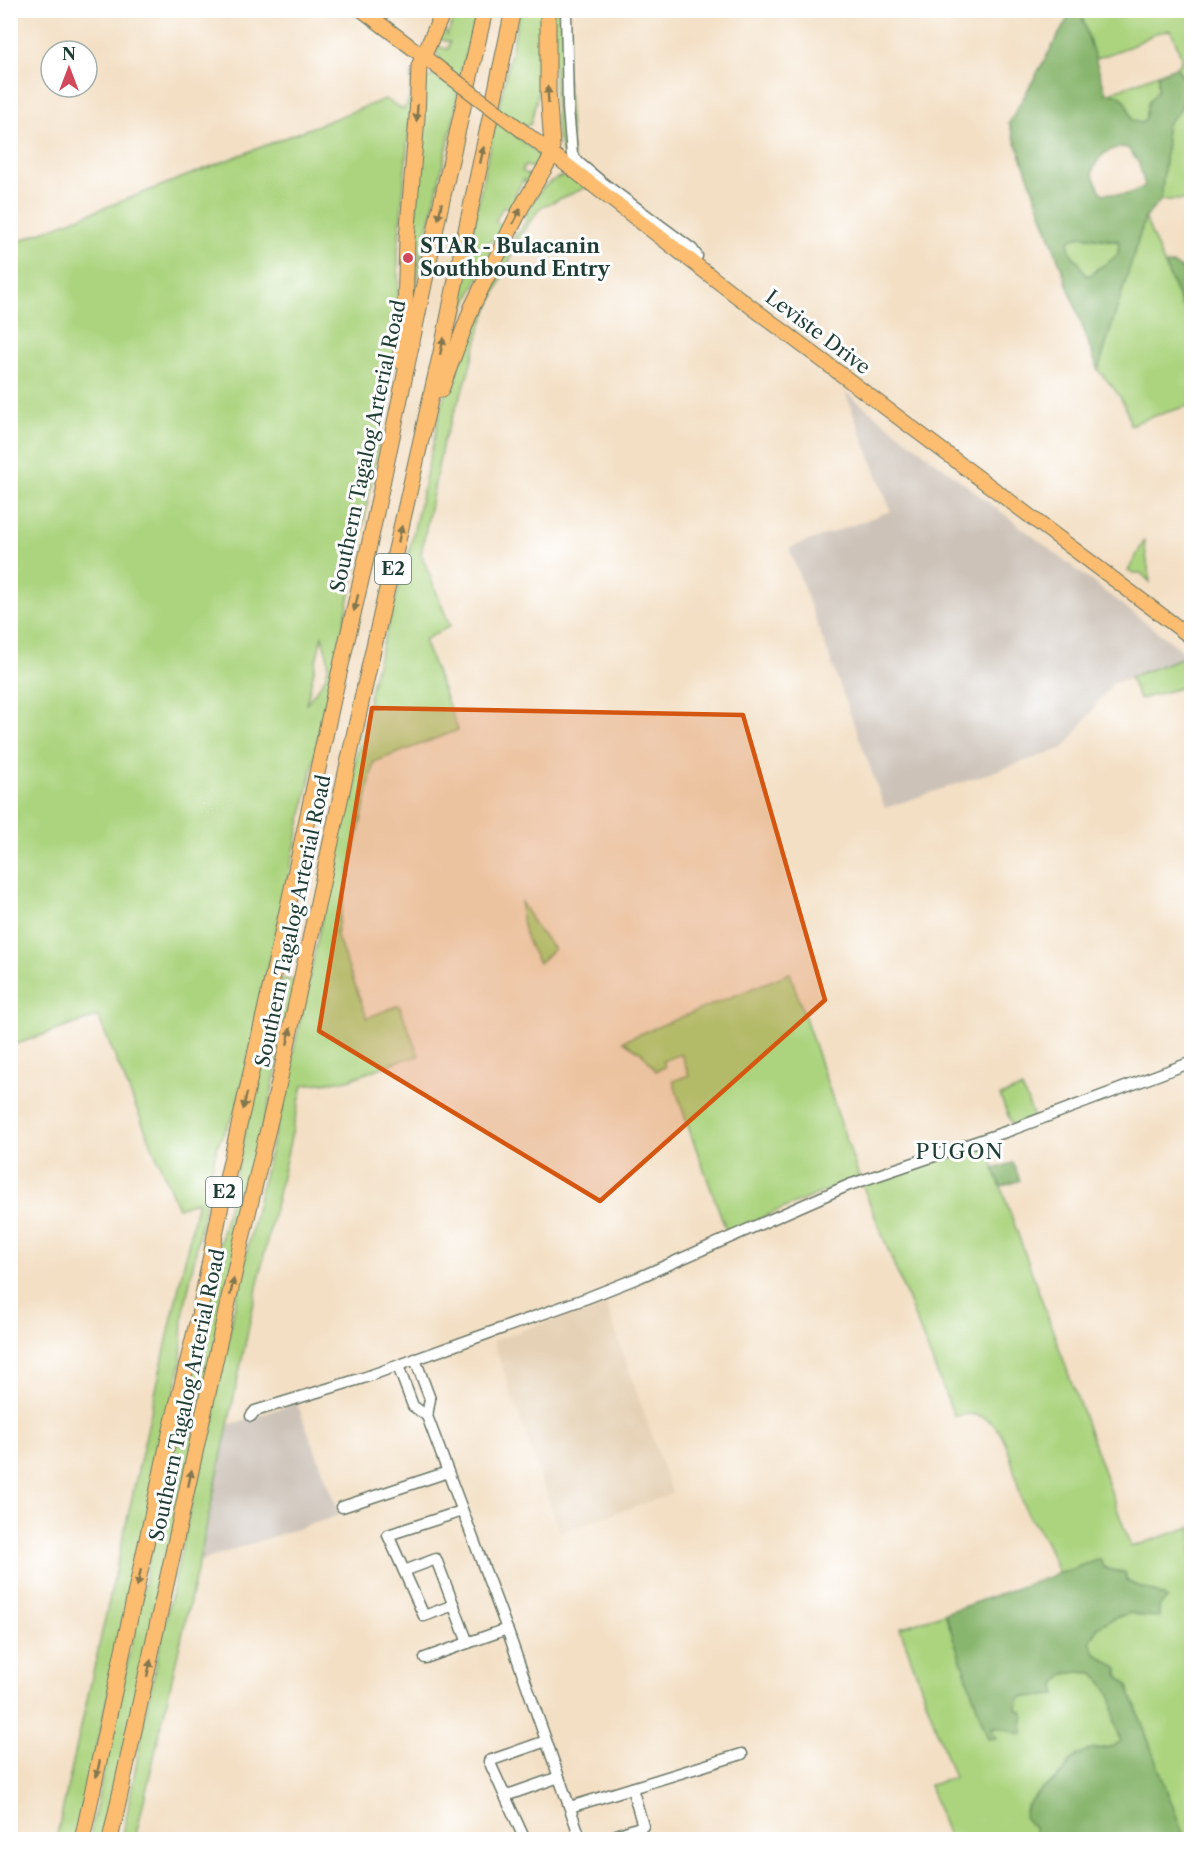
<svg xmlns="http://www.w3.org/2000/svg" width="1202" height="1850" viewBox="0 0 1202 1850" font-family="'Libre Caslon Text',serif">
<rect width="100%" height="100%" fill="#fff"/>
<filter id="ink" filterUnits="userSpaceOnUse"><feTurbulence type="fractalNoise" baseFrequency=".0167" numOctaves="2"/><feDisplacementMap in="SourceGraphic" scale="12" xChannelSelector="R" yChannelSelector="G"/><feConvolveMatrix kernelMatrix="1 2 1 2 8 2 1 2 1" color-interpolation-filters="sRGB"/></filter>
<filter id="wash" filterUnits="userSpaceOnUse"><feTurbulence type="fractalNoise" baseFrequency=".008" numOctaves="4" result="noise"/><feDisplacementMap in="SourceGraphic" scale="24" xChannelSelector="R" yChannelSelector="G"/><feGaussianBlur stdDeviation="1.35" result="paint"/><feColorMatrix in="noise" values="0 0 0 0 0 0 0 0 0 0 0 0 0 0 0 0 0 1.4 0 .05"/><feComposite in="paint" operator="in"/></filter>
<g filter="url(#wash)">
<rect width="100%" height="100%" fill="#f3dfc4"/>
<path fill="#e5d1b5" d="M605,1301L672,1494L560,1532L493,1341Z"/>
<g fill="#ccc2b8">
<path d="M845,392L1130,611L1189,655L1112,684L1064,748L885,808L789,548L891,511Z"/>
<path d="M297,1403L340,1515L238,1548L199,1562L228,1425Z"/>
</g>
<g fill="#acd47f" stroke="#66885a" stroke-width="1.5" fill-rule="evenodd">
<path d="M1083,10L1191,11V82L1186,81L1176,67L1181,63V56L1171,30L1156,33L1131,46L1095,59L1081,13Z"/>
<path d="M455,11H477L458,87L455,113L424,246L406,334L411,264H418L419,251L413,250L425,79L435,75L440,77L439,79L445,83H449L444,66L436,52L438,47L448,49L450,42L439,39L443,27L447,35L455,16Z"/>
<path d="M520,11H542L540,83L531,124L527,126L521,123L516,136C525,144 549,155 534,169L525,165L522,171L532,177L527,185L524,179L515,194L517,201L513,208L503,207L496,220V222L504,227L497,242L491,240L487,244L491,251L460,317L458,316V308L484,173Z"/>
<path d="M551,11H562L573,162L563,154L557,135Z"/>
<path d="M411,73L413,79L398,251V323L390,393L377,453L344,625L237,1108L219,1142L215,1154L183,1316L181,1363L77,1839H56L198,1201L178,1208L98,1016L11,1046V244L385,99L404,110L410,96ZM322,635C323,643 326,650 328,658C331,678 315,690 306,705Z"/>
<path d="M1158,74V90L1147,109L1145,121L1140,123L1132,120L1109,93Z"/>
<path d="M1191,94V200H1161L1167,140C1162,118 1173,122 1181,108C1182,104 1183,101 1184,98Z"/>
<path d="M571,175L587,187L541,207L531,220L520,237L482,323L466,381L443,442L421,554L450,626L424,640L458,730L374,762L336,934L367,1018L399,1005L419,1056L398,1061L348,1080L303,1085L265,1250L199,1562L135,1839L122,1840L148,1701L259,1196L284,1096L374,675L410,548L442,403L457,356L477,309L516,234L520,232L527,218L525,216C536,197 545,176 571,175Z"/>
<path d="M1145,218L1182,306H1191V405L1151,417L1130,425C1126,400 1115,389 1098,370Z"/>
<path d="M1081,236L1119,242L1118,254L1106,266L1096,269L1093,274L1086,276L1077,260L1072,258L1070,253L1069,244L1070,239Z"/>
<path d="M1144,541L1150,582L1141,573H1133L1128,571Z"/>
<path d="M1189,655L1191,657V685L1139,699L1130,677Z"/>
<path d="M521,902L536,927L554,949L539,963C526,941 521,928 521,902Z"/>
<path d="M790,973L859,1177L727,1232L690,1132L673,1081L689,1075L681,1054L663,1061L665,1067L656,1071L643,1054L623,1041Z"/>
<path d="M280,978L296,981L106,1839L89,1840L170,1464Z"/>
<path d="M1022,1088L1034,1117L1012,1125L1000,1096Z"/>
<path d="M985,1143L1131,1547L1191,1527V1839H1185L1184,1837L1128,1686L1118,1675V1669L1095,1653L1090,1642L1098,1627L1112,1619L1130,1613L1144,1616L1167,1599C1161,1592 1137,1587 1126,1581L1125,1572L1110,1570L1103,1567L1100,1559L1058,1574C1054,1560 1049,1547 1042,1535C1037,1526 1030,1520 1026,1511C1010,1475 1013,1402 954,1416L862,1184L933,1162Z"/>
<path d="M945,1613L988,1739L993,1727H1004L1018,1734L1022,1727L1024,1713L1017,1710L1018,1700L1022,1697L1056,1695V1684L1064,1674L1078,1672L1094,1673L1106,1687L1112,1699L1115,1723L1121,1741L1120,1744L1107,1748L1083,1752L1072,1759L1068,1762L1065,1771L1033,1797L1025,1810L1034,1828L1035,1839H949L929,1785L954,1778L900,1628Z"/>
</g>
<g fill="#89b66e" stroke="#547a51" stroke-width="1.5" fill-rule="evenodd">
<path d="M1072,11H1083L1081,14L1106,93C1126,93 1127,104 1132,120L1140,123L1145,121L1148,103L1158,90V74L1176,67L1186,81L1191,82V94L1184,98C1183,101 1182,104 1181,108C1173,122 1162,119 1167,140L1161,200L1145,218L1098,370L1009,123ZM1120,147L1128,148L1139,163L1145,186C1137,190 1131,195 1120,195C1113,194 1111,192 1104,194L1101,192L1092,173C1097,159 1103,151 1120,147ZM1081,236L1119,241L1118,254C1111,262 1098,267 1093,274L1086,276C1083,271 1081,265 1078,261C1071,254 1067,252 1070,239Z"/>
<path d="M1171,264C1179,265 1184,270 1191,273V306H1182L1165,265Z"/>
<path d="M1013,1163L1020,1180L1001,1187L994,1169Z"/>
<path d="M1100,1559L1103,1567L1110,1570L1125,1573L1127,1581C1137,1587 1161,1592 1167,1599L1159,1606V1617L1144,1616L1130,1613L1112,1619L1098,1627L1090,1642L1095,1653L1118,1669V1675L1128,1686L1185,1839H1035L1034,1828L1024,1817C1028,1792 1048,1789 1063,1773C1070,1765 1070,1759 1081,1753C1094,1746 1111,1751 1121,1741L1115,1723L1112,1699L1106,1687L1094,1673L1078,1672L1064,1674L1056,1684V1695L1022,1697L1018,1700L1017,1709L1024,1713L1022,1727L1024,1733C1014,1734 1006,1727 993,1727L992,1731L997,1738L988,1739L945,1613Z"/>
</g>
</g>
<g filter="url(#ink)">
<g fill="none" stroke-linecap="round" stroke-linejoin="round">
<g stroke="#697666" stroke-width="13">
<g id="minor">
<path d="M566,10L568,108L572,155L579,163L603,183L692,249L697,256L694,262"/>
<path d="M415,1359L430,1399L427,1416"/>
<path d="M398,1366L413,1406L427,1416L507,1629L581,1840"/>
<path d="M251,1416L255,1411L363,1378L587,1298L640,1277L849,1185L1011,1130L1192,1062"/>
<path d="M342,1507L448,1472"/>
<path d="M404,1571L436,1559L468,1643"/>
<path d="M454,1605L424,1616L388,1535L462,1511"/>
<path d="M425,1658L507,1629"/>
<path d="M505,1796L559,1777"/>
<path d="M570,1807L742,1754"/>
<path d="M525,1840L489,1761L546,1741"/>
<path d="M602,1840L643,1826L632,1788"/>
</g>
</g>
<g stroke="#697666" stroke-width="16">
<g id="major">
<path d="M362,10L444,72"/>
<path d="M524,132L730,291L1192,638"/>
</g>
</g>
<g stroke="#697666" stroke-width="17">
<g id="highway">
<path d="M400,361L405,311L407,239L417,118L419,66L444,10"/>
<path d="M441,390L472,307L521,208L550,159L552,146L548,91V10"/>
<path d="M82,1840L168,1442L199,1315L221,1205L274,971L334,695L369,546L439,213L485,10"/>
<path d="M110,1840L241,1243L278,1087L363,694L444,339L465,235L513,10"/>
</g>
</g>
<use href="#minor" stroke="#fff" stroke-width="10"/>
<use href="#major" stroke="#fcbd6f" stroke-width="14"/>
<use href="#highway" stroke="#fcbd6f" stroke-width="15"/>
<g stroke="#697666" stroke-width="16" stroke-linecap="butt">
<path id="major-bridge" d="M444,72L524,132"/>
</g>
<use href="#major-bridge" stroke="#fcbd6f" stroke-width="14"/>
</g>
<defs><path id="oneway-solid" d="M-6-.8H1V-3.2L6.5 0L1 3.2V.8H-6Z" transform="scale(1.5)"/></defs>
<g fill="#82774f">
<use href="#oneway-solid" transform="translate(548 95) rotate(-93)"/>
<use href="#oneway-solid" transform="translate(417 113) rotate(94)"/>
<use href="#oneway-solid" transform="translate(482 155) rotate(-78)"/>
<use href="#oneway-solid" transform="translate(440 211) rotate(102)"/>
<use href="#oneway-solid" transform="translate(517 216) rotate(-63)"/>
<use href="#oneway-solid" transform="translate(442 346) rotate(-77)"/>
<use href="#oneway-solid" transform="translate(400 534) rotate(-78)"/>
<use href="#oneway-solid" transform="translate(356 603) rotate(104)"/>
<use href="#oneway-solid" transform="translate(289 1036) rotate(-78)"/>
<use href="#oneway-solid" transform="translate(245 1101) rotate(103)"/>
<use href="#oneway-solid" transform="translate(232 1287) rotate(-78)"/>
<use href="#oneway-solid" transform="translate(190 1478) rotate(-78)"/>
<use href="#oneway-solid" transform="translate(139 1578) rotate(102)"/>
<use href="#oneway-solid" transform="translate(149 1668) rotate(-77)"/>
<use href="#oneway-solid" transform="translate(98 1769) rotate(102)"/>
</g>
</g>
<path fill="#d45610" fill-opacity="0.2" stroke="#d45610" stroke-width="4.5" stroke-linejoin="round" d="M372,708L743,715L825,1000L600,1201L319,1031Z"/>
<circle fill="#d1495b" stroke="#fff" stroke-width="2" cx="408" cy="258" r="6"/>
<g text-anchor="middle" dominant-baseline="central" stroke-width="6" stroke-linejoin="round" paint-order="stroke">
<g fill="#fff" stroke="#627771" stroke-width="1.5">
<rect x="375" y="554" width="36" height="30" rx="4.5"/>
<rect x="206" y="1177" width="36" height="30" rx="4.5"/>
</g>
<g font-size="18" font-weight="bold" fill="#1f3d34">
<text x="393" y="569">E2</text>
<text x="224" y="1192">E2</text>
</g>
<g font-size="20" font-weight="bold" fill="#1f3d34" stroke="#fff" text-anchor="start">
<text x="420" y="246">STAR - Bulacanin<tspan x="420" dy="23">Southbound Entry</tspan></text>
</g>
<g font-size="20" fill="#1f3d34" stroke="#fff">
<text transform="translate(818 332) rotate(37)">Leviste Drive</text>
<text transform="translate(368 446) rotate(-78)">Southern Tagalog Arterial Road</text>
<text transform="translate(293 921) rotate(-78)">Southern Tagalog Arterial Road</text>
<text transform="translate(187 1395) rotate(-78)">Southern Tagalog Arterial Road</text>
</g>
<g font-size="21" letter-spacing="1.5" fill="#1f3d34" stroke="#fff">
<text x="960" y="1151">PUGON</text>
</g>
</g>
<rect width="1202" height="1850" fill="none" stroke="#fff" stroke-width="36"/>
<g transform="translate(69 69)"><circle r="28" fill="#ffffff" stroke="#a5b1ae" stroke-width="1.5"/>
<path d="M0-4.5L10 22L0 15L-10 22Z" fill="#d1495b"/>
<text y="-9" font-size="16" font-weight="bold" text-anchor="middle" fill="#1f3d34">N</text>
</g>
</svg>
